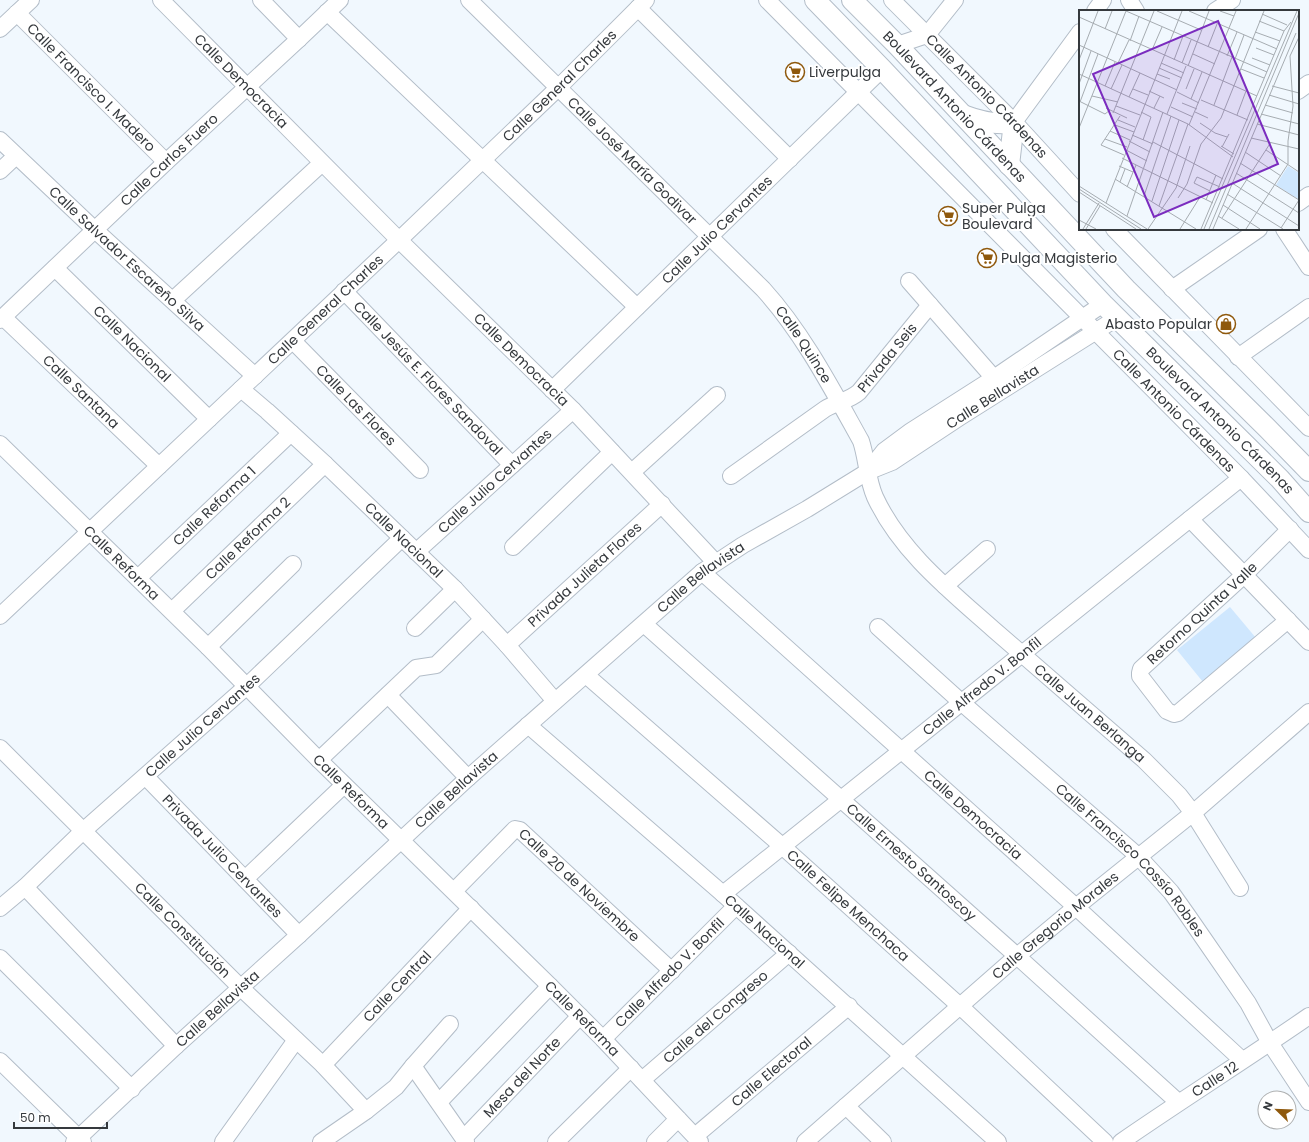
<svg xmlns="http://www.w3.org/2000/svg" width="1309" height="1142" viewBox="0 0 1309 1142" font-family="Poppins,sans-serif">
<rect width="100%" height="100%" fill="#f1f8fe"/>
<path fill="#cfe7fe" d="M1230,607L1256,638L1203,682L1177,650Z"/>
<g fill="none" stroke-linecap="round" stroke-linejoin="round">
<g stroke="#b3bdc8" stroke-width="18">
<g id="minor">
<path id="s1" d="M161,0L399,240L573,410L715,562"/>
<path d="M261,0L299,39"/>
<path id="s2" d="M469,0L763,289C803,333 832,389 861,441C867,459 867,479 875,497C900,551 949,590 993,629C1043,673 1094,716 1144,760L1179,795L1193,813L1240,888"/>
<path id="s3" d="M767,0L1241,478L1309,550"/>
<path id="s4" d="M892,0L1014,122L1080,194"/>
<path d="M1129,0L1136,11"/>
<path d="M638,8L790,159"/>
<path d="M1095,11L1103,0"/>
<path d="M1215,11L1232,0"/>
<path d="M327,12L637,307"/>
<path id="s5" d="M17,13L166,162"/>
<path d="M0,29L31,0"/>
<path d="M897,45L927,35L955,0"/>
<path d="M1298,91L1309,83"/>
<path d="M1014,122L1080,32"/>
<path id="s6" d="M0,140L95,230L255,376"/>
<path d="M0,171L16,156"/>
<path d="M1298,203L1309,195"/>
<path d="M1114,229L1309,428"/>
<path d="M1284,229L1309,267"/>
<path id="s7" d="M55,268L209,419"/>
<path d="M909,281L1000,385"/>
<path d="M1172,289L1259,229"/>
<path id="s8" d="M344,291L512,465"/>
<path d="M173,300L322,163"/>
<path id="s9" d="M3,317L159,466"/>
<path id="s10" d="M0,320L166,162L299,39L340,0"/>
<path id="s11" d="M293,341L420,470"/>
<path d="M1238,357L1309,307"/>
<path id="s12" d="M241,389L267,411L325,464L455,589L507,645L555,701"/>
<path id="s13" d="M552,390L882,69"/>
<path id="s14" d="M0,444L208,647L319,760L550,986L603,1039L700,1142"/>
<path d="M869,470L884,451L911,431L994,378L1103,304"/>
<path d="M632,472L717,395"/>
<path id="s15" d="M731,476L825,409C836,402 849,401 859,392L930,305"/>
<path d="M1190,519L1309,642"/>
<path d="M513,547L612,452"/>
<path id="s16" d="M416,552L573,410"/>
<path id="s17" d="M702,572L1076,907L1242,1060"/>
<path id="s18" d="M138,578L291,433"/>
<path d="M945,586L987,549"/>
<path id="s19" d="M172,611L325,464"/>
<path id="s20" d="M0,616L399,240L558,88L646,0"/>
<path id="s21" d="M1288,620L1178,713L1174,714L1167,711L1140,676V673L1141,669L1244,575L1290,529"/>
<path id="s22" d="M644,624L1017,956L1178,1102"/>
<path id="s23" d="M878,627L961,702L1138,856L1171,892L1188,916L1248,1003L1270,1043L1309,1102"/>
<path d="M415,628L455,589"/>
<path id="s24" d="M507,645L662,504"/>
<path d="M208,647L293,564"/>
<path id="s25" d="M586,675L782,846L961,1007L1105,1142"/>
<path d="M388,695L468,778"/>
<path id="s26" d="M528,725L723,894L998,1142"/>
<path id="s27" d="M0,748L241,988L323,1065L366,1111"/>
<path d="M319,760L416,668L436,665L483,619"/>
<path id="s28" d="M146,777L299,935"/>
<path d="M245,879L344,785"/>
<path d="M25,887L176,1046"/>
<path id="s29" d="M454,891L512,832L515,829L520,830L672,971"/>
<path id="s30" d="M723,894L1241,478"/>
<path id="s31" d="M0,908L25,887L83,831L247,686L402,538"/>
<path d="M0,958L132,1089"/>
<path id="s32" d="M603,1039L736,906"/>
<path d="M0,1061L83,1142"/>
<path id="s33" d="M323,1065L471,908"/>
<path d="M413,1066L466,1142"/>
<path id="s34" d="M642,1080L789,953"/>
<path d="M439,1102L550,986"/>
<path d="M846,1106L883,1142"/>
<path id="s35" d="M695,1136L849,1006"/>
<path id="s36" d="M464,1138L580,1016"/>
<path id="s37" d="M74,1142L176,1046L299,935L468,778L702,572L743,545L807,509L867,472L892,462L960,417L1117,318"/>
<path d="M223,1142L296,1040"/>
<path d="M321,1142L366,1111L396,1087L413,1066L450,1024"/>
<path d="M556,1142L631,1068"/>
<path d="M655,1142L678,1119"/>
<path id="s38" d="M805,1142L1017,956L1076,907L1193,813L1309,712"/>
<path id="s39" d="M1121,1142C1183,1099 1247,1059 1309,1016"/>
</g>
</g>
<g stroke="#b3bdc8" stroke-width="22">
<g id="major">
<path id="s40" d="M815,0L882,69L1103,304L1280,479L1309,512"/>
<path id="s41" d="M852,0L897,45L1126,289L1268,429L1309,471"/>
<path d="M963,115C979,121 997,126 1014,122L1009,165"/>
</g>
</g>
<use href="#minor" stroke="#fff" stroke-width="16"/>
<use href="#major" stroke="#fff" stroke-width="20"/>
</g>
<defs>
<g id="supermarket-ring" transform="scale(1)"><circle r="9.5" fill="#fff" stroke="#8f590d" stroke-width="1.5"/><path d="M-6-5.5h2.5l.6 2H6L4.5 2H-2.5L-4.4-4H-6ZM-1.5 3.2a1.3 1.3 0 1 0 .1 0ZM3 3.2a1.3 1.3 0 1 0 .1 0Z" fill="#8f590d"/></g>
<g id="shop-ring" transform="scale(1)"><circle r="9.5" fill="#fff" stroke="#8f590d" stroke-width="1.5"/><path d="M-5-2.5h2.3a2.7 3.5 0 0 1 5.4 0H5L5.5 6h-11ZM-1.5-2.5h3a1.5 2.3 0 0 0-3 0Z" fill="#8f590d"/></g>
</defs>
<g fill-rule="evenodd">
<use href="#supermarket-ring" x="795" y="72"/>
<use href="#supermarket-ring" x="948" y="216"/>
<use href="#supermarket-ring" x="987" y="258"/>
<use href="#shop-ring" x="1226" y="324"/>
</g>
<g text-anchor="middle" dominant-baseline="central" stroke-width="4" stroke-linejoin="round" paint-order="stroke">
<g font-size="14" fill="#35393d" stroke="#fff" text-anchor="start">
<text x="809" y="72">Liverpulga</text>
<text x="962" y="208">Super Pulga<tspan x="962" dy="16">Boulevard</tspan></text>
<text x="1001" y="258">Pulga Magisterio</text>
<text x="1212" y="324" text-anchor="end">Abasto Popular</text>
</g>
<g font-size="14" fill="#35393d" stroke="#fff">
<text stroke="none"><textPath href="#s1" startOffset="114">Calle Democracia</textPath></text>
<text stroke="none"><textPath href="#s20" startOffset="771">Calle General Charles</textPath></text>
<text stroke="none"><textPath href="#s5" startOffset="105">Calle Francisco I. Madero</textPath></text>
<text stroke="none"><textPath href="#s4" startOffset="135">Calle Antonio Cárdenas</textPath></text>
<text stroke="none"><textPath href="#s41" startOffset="148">Boulevard Antonio Cárdenas</textPath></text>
<text stroke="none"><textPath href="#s10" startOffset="233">Calle Carlos Fuero</textPath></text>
<text stroke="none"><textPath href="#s2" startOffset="229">Calle José María Godivar</textPath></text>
<text stroke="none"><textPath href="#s13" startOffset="230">Calle Julio Cervantes</textPath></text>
<text stroke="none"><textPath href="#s6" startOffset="174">Calle Salvador Escareño Silva</textPath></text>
<text stroke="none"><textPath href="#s20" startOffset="447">Calle General Charles</textPath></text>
<text stroke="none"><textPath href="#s7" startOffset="108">Calle Nacional</textPath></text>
<text stroke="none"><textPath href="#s2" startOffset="481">Calle Quince</textPath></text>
<text stroke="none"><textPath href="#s15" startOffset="198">Privada Seis</textPath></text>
<text stroke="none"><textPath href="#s1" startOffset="509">Calle Democracia</textPath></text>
<text stroke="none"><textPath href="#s8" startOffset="121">Calle Jesús E. Flores Sandoval</textPath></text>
<text stroke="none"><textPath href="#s9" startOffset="108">Calle Santana</textPath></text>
<text stroke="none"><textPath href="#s37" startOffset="1188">Calle Bellavista</textPath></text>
<text stroke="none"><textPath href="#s11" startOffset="90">Calle Las Flores</textPath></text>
<text stroke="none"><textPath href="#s3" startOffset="578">Calle Antonio Cárdenas</textPath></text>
<text stroke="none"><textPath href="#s40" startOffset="584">Boulevard Antonio Cárdenas</textPath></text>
<text stroke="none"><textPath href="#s16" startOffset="106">Calle Julio Cervantes</textPath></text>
<text stroke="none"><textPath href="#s18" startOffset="105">Calle Reforma 1</textPath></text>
<text stroke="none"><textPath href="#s19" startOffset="105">Calle Reforma 2</textPath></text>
<text stroke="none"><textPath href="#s12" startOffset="222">Calle Nacional</textPath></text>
<text stroke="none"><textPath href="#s14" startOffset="170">Calle Reforma</textPath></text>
<text stroke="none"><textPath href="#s24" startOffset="105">Privada Julieta Flores</textPath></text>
<text stroke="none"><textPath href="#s37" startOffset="844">Calle Bellavista</textPath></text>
<text stroke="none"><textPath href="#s21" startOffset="290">Retorno Quinta Valle</textPath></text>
<text stroke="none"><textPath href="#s30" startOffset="332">Calle Alfredo V. Bonfil</textPath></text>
<text stroke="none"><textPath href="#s2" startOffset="958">Calle Juan Berlanga</textPath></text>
<text stroke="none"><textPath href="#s31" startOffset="273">Calle Julio Cervantes</textPath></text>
<text stroke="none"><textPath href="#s37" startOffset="520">Calle Bellavista</textPath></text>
<text stroke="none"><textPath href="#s14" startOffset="494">Calle Reforma</textPath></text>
<text stroke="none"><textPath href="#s17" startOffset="364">Calle Democracia</textPath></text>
<text stroke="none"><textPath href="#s28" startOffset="110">Privada Julio Cervantes</textPath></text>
<text stroke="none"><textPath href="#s23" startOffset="344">Calle Francisco Cossío Robles</textPath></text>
<text stroke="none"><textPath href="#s22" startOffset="358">Calle Ernesto Santoscoy</textPath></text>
<text stroke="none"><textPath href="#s29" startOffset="173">Calle 20 de Noviembre</textPath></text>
<text stroke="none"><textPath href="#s25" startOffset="349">Calle Felipe Menchaca</textPath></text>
<text stroke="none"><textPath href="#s38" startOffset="331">Calle Gregorio Morales</textPath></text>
<text stroke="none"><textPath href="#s27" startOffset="258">Calle Constitución</textPath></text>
<text stroke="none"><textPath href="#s26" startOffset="314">Calle Nacional</textPath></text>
<text stroke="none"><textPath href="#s32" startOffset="94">Calle Alfredo V. Bonfil</textPath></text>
<text stroke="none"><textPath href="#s33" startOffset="108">Calle Central</textPath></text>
<text stroke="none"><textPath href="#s37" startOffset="196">Calle Bellavista</textPath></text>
<text stroke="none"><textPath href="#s34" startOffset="97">Calle del Congreso</textPath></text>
<text stroke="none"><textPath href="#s14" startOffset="818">Calle Reforma</textPath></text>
<text stroke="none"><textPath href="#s35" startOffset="100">Calle Electoral</textPath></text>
<text stroke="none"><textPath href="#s36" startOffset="84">Mesa del Norte</textPath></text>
<text stroke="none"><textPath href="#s39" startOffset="113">Calle 12</textPath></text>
</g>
</g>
<g transform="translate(1079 10)">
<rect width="220" height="220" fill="#f1f8fe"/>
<path d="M209,156L220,163L219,189L197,175Z" fill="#cfe7fe"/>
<path fill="none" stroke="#a6acb1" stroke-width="1" d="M47,1L188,62M78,1L122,20M110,1L198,39M141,1L155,6M183,4L208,15M0,7L178,86M180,11L205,21M26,19L33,1M176,22L201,31M51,31L60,6M0,35L98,80M129,37L138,14M177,38L195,45M73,40L83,17M114,44L136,54M148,46L158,22M173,48L191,55M156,49L165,25M0,50L19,1M95,50L104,26M39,53L50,30M82,53L105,63M103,53L112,30M109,56L130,1M80,58L103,68M162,59L185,68M0,64L109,114L154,147M78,64L91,69M0,74L12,41M26,76L36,52M193,76L220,83M32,79L43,55M54,79L69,85M107,79L115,59M70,81L85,88M98,82L120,93M190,85L220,94M13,86L39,92M50,87L61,63M112,89L123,62M122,90L169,110M0,91L26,104L31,100M1,92L19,44M103,93L118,99M135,95L153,47M186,95L214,103M37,96L61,105M92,97L114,107M27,98L48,108M75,98L81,86M62,102L72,107L64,130M116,102L129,108M34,103L75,1M88,104L107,56M182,104L220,114M158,105L167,81M41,106L22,135L45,145M39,110L56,117M121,113L136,123L148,127M178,114L220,125M36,115L55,122M110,115L157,1M0,118L47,1M31,121L51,130M53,125L74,134M172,128L220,139M26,129L48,137M50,131L71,142M74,132L144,169M142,136L155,144M143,137L150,124M47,140L68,151M187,140L220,162M166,142L202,166M43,148L134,193M161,153L220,190M40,156L54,162M157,163L220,203M36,169L117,219M41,172L46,159M153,173L220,216M0,176L68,219M48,177L57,155M0,179L62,219M131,181L115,173L118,167L141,177M0,182L57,219M148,184L204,219M65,186L92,106M99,188L108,174L122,134L142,108L185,1M127,190L137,165M73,191L100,110M27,193L103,1M144,195L181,219M80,196L109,114M48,206L84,102M139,206L160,219M143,208L192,132M0,210L17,219M202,218L220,190M4,219L20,193M7,219L21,196M69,219L97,178L111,136M101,219L121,187M122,219L205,21L212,12M125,219L218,1M130,219L220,3M134,219L217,23M167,219L209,154V131L214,96L211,46L220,27"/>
<path fill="#7b2cbf" fill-opacity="0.15" stroke="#7b2cbf" stroke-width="2" d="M139,11L199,154L75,207L14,64Z"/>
<rect width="220" height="220" fill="none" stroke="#35393d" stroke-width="2"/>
</g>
<g transform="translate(1277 1110) rotate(293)"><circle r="19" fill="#ffffff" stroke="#aeb0b1"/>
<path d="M0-3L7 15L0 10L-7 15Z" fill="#8f590d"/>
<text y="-6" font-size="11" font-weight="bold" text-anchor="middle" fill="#35393d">N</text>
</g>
<path d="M14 1122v6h93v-6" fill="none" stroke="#35393d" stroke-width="2"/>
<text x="20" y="1122" font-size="12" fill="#35393d" stroke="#ffffff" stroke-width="3" paint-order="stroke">50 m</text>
</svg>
